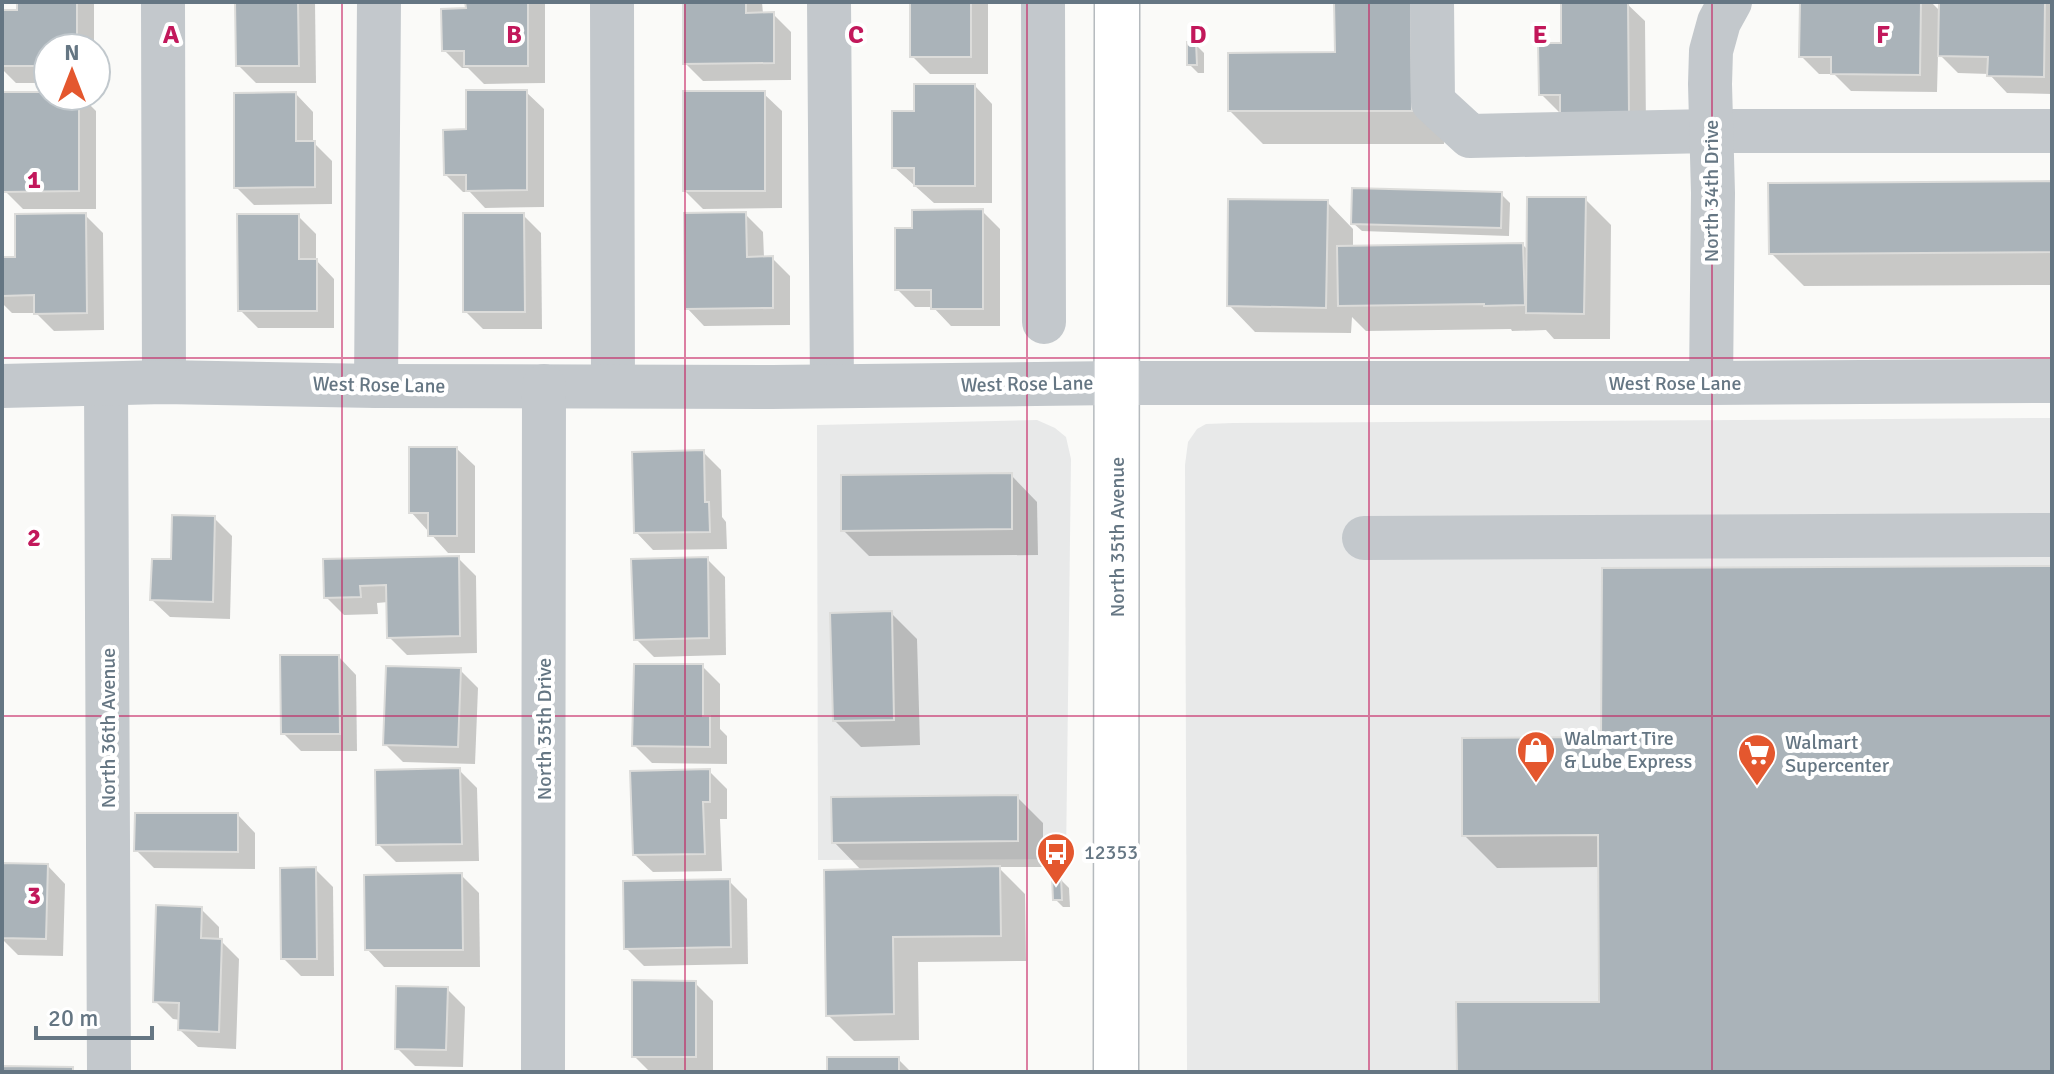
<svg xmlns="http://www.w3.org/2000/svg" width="2054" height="1074" viewBox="0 0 2054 1074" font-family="Signika,sans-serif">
<rect width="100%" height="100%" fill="#fafaf8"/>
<g fill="#e8e9e9">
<path d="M2052,418V1072H1187L1185,465L1188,442L1197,429L1206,424L1233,423Z"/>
<path d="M1037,420L1055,428L1066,437L1071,459L1066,859L818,860L817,425Z"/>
</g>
<g fill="#0003">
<path d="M19,2H94V48H48V83H16L2,69V12H19Z"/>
<path d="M237,2H315L316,83H256L238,65Z"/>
<path d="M467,2H545V83L484,84L468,68H462L444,50L468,10Z"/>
<path d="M685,2H762L763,14H773L791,32V80L703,81L685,63Z"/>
<path d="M912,2H988V74H930L912,56Z"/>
<path d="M1336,2H1443L1444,144H1263L1230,111L1337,54Z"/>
<path d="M1563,2H1625L1645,21L1646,130L1559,112L1541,94L1563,45Z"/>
<path d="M1802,2H1931L1941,12V2H2052V94L2007,93L1989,74L1958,73L1938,53L1937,92L1851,91L1834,74H1819L1801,56Z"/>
<path d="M1195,44L1204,53V73H1198L1189,64Z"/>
<path d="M975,86L992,104V203H934L894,167L916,113Z"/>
<path d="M526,92L544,109V207L485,208L470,192H463L446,175L468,131Z"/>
<path d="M48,94V96H81L96,111V209H23L5,191Z"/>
<path d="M296,94L313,112V142L332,161V204L254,205L236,187Z"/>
<path d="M764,94L782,111V208L703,209L685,191Z"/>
<path d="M2052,183V285L1804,286L1771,253Z"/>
<path d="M1501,194L1510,203L1509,236L1362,231L1353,223Z"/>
<path d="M1585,199L1611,225L1610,339H1554L1546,330L1512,331L1511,329L1366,331L1352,317L1351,333L1255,332L1229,305L1327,202L1353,229V248L1523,245L1529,251Z"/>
<path d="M982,211L1000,229V326H951L933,307H915L897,289L914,230Z"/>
<path d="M745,214L763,232L764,258H772L790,276V325L704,326L687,308Z"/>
<path d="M85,215L103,233L104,330L54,331L36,313H12L2,303V259H17Z"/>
<path d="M523,215L541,233L542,329H483L465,311Z"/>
<path d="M298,216L316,234V260L334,279V328H258L240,310Z"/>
<path d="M457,449L475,466V553H448L411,512Z"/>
<path d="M703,452L721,470L722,517L726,522L727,549L653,550L636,532Z"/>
<path d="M1011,475L1037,502L1038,555L869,556L843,530Z"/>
<path d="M214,518L232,536L230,619L170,617L152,600L173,561Z"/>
<path d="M458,558L476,576L477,653L407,655L389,637L388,602L377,603L378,614L344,615L326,597L325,561Z"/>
<path d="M707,559L725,577L726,655L654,657L636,639Z"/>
<path d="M2052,568V1072H1459L1601,1004L1600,867L1497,868L1464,835L1603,739Z"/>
<path d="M891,613L917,639L920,745L861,747L835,721Z"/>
<path d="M339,657L356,675L357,751H301L283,733Z"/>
<path d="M702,666L720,684V729L727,736V764L652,763L634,745Z"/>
<path d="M460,670L478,688L475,764L403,762L385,744Z"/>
<path d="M459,770L477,788L479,861L396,862L378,844Z"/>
<path d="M709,771L727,789V819H720L722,871L653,872L635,855Z"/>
<path d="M1017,797L1043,823V867H998L1025,894L1026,961L918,962L919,1040L854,1041L828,1015L862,871L834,842Z"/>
<path d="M238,815L255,833V869L154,868L136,850Z"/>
<path d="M2,865L48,866L65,884L63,956L18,955L2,939Z"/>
<path d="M315,869L333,887L334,976H301L283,958Z"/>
<path d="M461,875L479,893L480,967H384L367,949Z"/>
<path d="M1060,879L1069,888L1070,907H1063L1055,899Z"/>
<path d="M729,881L747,899L748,964L644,966L626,948Z"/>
<path d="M201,909L219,927V941H221L239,959L236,1049L198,1047L180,1030L181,1020L173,1019L155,1001Z"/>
<path d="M695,983L713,1001V1072H650L634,1056Z"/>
<path d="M447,989L465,1007L463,1067L415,1066L397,1048Z"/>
<path d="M898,1059L911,1072H829Z"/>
</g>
<g fill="#aab3b9" stroke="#dcdcda" stroke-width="2">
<path d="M17,2H77V48H48V66H2V10H17Z"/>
<path d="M235,2H298L299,66H236Z"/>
<path d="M465,2H528V66H464V51H442L441,9L466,8Z"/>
<path d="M683,2H746V13L774,12V63L683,64Z"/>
<rect x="910" y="2" width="61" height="55"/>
<path d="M1334,2H1411L1412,111H1228V53L1335,52Z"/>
<path d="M1561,2H1628L1629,113L1560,114V95H1539L1538,43H1561Z"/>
<path d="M1800,2H1921L1920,75L1831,74V57H1799Z"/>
<path d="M1939,2H2045L2044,77L1987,76L1988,57L1938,56Z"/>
<path d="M1187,42H1196L1197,65H1187Z"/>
<path d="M914,84H975V186H914V168H892V111H914Z"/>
<path d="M466,90H527V190L466,191V175H444L443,130L466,129Z"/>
<rect x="683" y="91" width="82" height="100"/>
<path d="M2,92H48V96H79V191L3,192Z"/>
<path d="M296,92V141H315V187L234,188V93Z"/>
<path d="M2052,181V252L1769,254L1768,183Z"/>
<path d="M1352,188L1502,192L1501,228L1351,224Z"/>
<path d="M1527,197H1586L1584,314L1526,313Z"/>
<path d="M1228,199L1328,200L1326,308L1227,306Z"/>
<path d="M983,209V309H931V290H895V228H912V210Z"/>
<path d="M746,212L747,257L773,256V308L685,309L684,213Z"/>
<path d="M86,213L87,313L34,314V295L2,296V257H15V214Z"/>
<path d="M463,213H524L525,312H463Z"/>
<path d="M237,214H299V259H317V311H238Z"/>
<path d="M1523,243L1525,305L1484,306V304L1338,306L1337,246Z"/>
<path d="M409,447H457V536H428V513H409Z"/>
<path d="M704,450L705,502H709L710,532L634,533L632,452Z"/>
<path d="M1012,473V529L841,531V475Z"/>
<path d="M172,515L215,516L213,602L150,600L152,559H171Z"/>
<path d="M459,556L460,636L387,638L386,585L360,586L361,597L324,598L323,559Z"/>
<path d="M708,557L709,638L634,640L631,559Z"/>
<path d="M2052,566V1072H1457L1456,1002H1599L1598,835L1462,836V738L1601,737L1602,568Z"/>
<path d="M892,611L894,720L833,721L830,613Z"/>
<path d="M280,655H339L340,734H281Z"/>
<path d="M634,664H703V716H710V747L632,746Z"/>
<path d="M386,666L461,668L458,747L383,745Z"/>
<path d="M460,768L462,844L376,845L375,770Z"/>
<path d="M710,769V802H703L705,854L633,855L630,771Z"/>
<path d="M1018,795V841L832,843L831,797Z"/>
<path d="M135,813H238V852L134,851Z"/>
<path d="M2,863L48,864L46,939L2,938Z"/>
<path d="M1000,866L1001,936L893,937L894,1014L826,1016L824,870Z"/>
<path d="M316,867L317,959H281L280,868Z"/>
<path d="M462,873L463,950H365L364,875Z"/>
<path d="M1052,877H1061L1062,900H1053Z"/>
<path d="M730,879L731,947L624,949L623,881Z"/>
<path d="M156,905L202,907L201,938L222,939L219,1032L178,1030L179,1003L153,1002Z"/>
<path d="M632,980L696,981V1057H632Z"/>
<path d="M396,986L448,987L446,1050L395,1049Z"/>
<rect x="827" y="1057" width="72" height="15"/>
<path d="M2,1066L73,1067V1072H2Z"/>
</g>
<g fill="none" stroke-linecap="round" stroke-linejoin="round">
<g stroke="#b5babe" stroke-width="47">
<path id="major" d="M1116,1072L1117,2"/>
</g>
<g stroke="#c3c8cc" stroke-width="44">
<path d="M163,2L164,382"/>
<path d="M612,2L613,386"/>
<path d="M829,2L832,386"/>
<path d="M1043,2L1044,322"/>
<path d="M1432,2L1433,102L1470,136L1711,131H2052"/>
<path d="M1711,383L1713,193L1710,84L1711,51L1719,22L1730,2"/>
<path d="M106,384L109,1072"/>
<path d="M2,386L164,382L376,386L772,387L1117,383H1711L2052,381"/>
<path d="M376,386L379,2"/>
<path d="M1364,538L2052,535"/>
<path d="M543,1072L544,386"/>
</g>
<use href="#major" stroke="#fff" stroke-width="44"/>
</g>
<path fill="none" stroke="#c2185b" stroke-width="2" stroke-opacity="0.55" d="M342,2V1072M685,2V1072M1027,2V1072M1369,2V1072M1712,2V1072M2,358H2052M2,716H2052"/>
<defs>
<g id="shop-pin" transform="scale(2)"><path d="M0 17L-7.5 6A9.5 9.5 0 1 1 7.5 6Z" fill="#e4572e" stroke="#fff"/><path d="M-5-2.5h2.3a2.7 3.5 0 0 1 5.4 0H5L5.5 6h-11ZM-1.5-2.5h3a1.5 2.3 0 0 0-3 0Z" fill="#fff"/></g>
<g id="supermarket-pin" transform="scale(2)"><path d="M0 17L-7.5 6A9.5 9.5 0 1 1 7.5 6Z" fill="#e4572e" stroke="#fff"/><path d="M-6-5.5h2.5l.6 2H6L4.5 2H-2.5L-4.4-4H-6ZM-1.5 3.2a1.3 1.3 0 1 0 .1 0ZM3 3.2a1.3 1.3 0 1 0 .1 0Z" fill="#fff"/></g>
<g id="bus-pin" transform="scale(2)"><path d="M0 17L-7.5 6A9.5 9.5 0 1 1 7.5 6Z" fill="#e4572e" stroke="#fff"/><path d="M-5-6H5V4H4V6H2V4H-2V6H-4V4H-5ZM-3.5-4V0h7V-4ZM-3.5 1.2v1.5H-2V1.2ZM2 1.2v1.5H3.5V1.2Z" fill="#fff"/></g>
</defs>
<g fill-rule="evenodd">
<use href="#shop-pin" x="1536" y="750"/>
<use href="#supermarket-pin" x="1757" y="753"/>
<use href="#bus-pin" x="1056" y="852"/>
</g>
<g text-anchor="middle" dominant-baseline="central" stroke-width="8" stroke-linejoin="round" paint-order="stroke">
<g font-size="20" fill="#657683" stroke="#fff">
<text transform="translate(1711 191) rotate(-90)">North 34th Drive</text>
<text x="1675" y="383">West Rose Lane</text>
<text transform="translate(1027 384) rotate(-1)">West Rose Lane</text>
<text transform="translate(379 385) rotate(1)">West Rose Lane</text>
<text transform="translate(1117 537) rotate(-90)">North 35th Avenue</text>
<text transform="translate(108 728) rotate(-90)">North 36th Avenue</text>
<text transform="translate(544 729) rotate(-90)">North 35th Drive</text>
</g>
<g font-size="20" fill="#657683" stroke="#fff" text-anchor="start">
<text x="1564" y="738">Walmart Tire<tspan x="1564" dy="23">&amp; Lube Express</tspan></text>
<text x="1785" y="742">Walmart<tspan x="1785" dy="23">Supercenter</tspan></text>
<text x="1084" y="852">12353</text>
</g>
</g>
<g font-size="26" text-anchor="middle" font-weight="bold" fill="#c2185b" stroke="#fff" stroke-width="8" stroke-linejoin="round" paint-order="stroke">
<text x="171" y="43">A</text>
<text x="514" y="43">B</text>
<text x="856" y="43">C</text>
<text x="1198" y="43">D</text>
<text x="1540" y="43">E</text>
<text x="1883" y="43">F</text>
<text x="34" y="188">1</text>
<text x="34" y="546">2</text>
<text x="34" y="904">3</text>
</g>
<rect width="2054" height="1074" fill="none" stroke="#657683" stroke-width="8"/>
<g transform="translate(72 72)"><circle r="38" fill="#ffffff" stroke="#c1c8cd" stroke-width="2"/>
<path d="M0-6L14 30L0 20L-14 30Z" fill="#e4572e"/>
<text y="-12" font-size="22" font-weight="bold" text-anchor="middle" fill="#657683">N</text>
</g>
<path d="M36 1026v12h116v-12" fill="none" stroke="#657683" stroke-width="4"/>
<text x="48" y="1026" font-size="24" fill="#657683" stroke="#ffffff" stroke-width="6" paint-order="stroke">20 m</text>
</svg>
